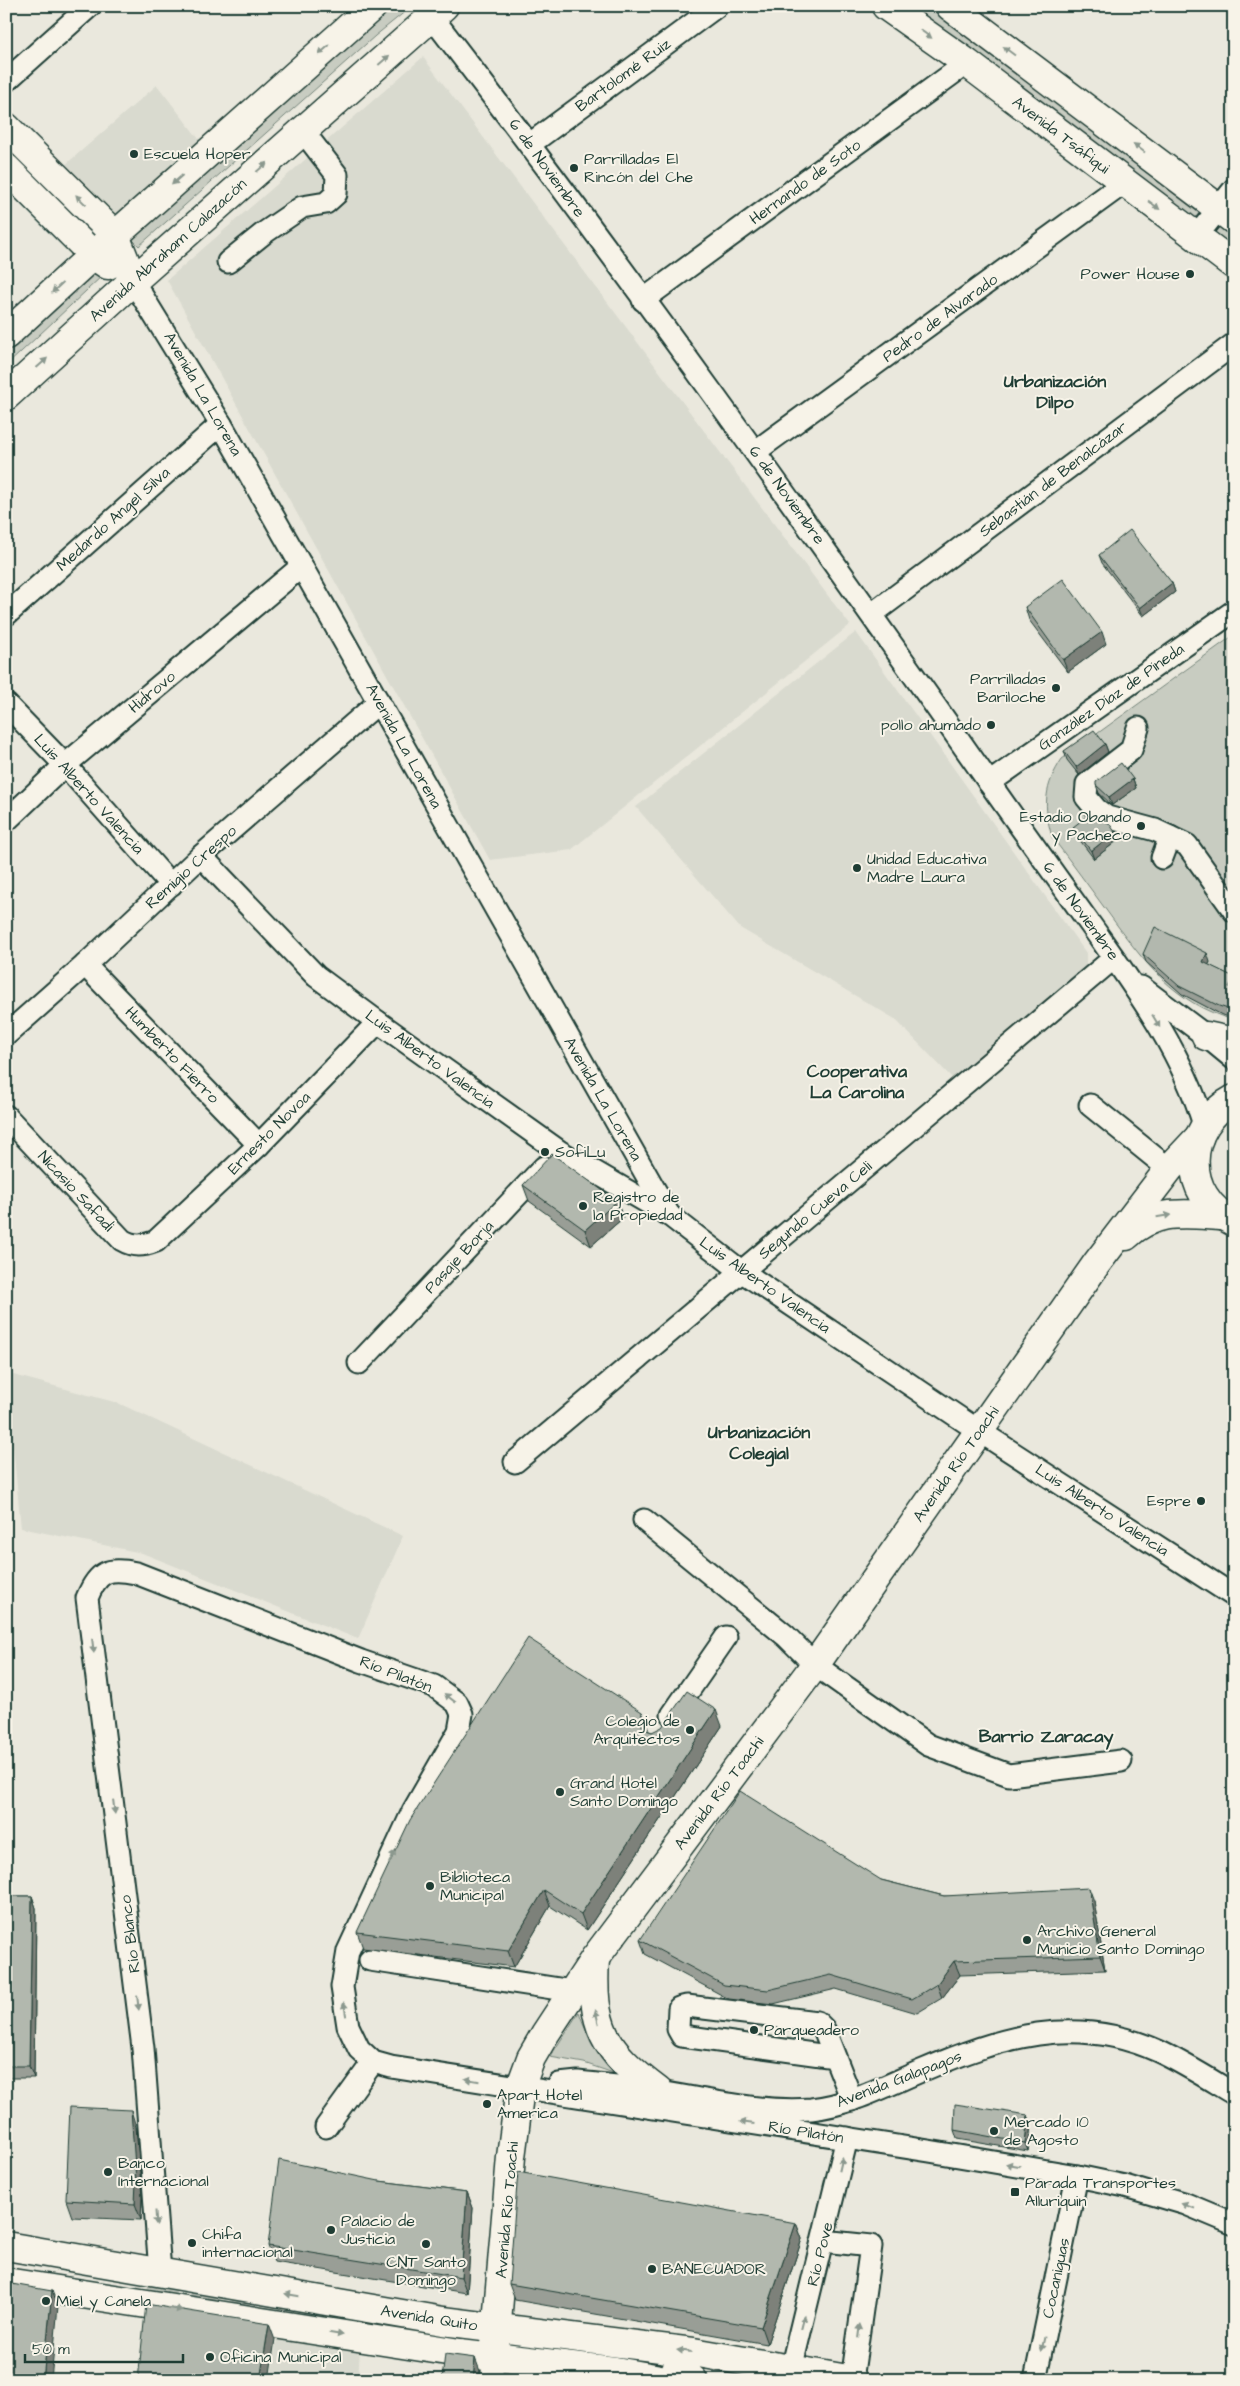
<svg xmlns="http://www.w3.org/2000/svg" width="1240" height="2386" viewBox="0 0 1240 2386" font-family="'Architects Daughter',sans-serif">
<rect width="100%" height="100%" fill="#eae8dd"/>
<filter id="ink" filterUnits="userSpaceOnUse"><feTurbulence type="fractalNoise" baseFrequency=".02" numOctaves="2"/><feDisplacementMap in="SourceGraphic" scale="10" xChannelSelector="R" yChannelSelector="G"/><feConvolveMatrix kernelMatrix="1 2 1 2 8 2 1 2 1" color-interpolation-filters="sRGB"/></filter>
<g filter="url(#ink)">
<g fill="#d9dacf">
<path d="M423,57L850,625L571,850L490,860L167,280Z"/>
<path d="M157,85L202,143L119,216L65,165Z"/>
<path d="M856,632L1086,953V973L956,1082L895,1019L740,928L636,807Z"/>
<path d="M6,1373L118,1403L403,1536L358,1639L142,1553L21,1528Z"/>
<path d="M278,2334L360,2350L358,2380H270Z"/>
</g>
<g fill="#c8ccc1" stroke="#74847a">
<path d="M396,6H412L375,36L139,246L132,239L368,28Z"/>
<path d="M910,6H929L1199,213L1193,221Z"/>
<path d="M1216,223L1234,237V250L1210,231Z"/>
<path d="M98,269L103,275L6,366V353Z"/>
<path d="M1234,635V1020C1174,1004 1143,961 1109,914C1090,888 1071,862 1052,837C1043,806 1044,786 1062,759Z"/>
<path d="M1234,1145V1183C1226,1171 1227,1157 1234,1145Z"/>
<path d="M579,2012C589,2043 605,2057 628,2078L584,2063L550,2057Z"/>
</g>
<g fill="none" stroke-linecap="round" stroke-linejoin="round">
<g stroke="#c1c6bb" stroke-width="28" stroke-dasharray="28 14" stroke-linecap="butt">
<path d="M151,2279L180,2290L249,2301"/>
<path d="M499,2341L612,2358"/>
</g>
<g stroke="#1f3d34" stroke-width="25">
<g id="minor">
<path d="M432,17C625,267 807,523 988,781C1023,831 1059,881 1095,931C1138,992 1182,1052 1204,1125"/>
<path d="M6,81L90,6"/>
<path d="M530,144L717,6"/>
<path d="M1196,237L1234,189"/>
<path d="M228,262L264,233L302,207L326,203L336,194L337,175L303,131"/>
<path d="M133,281L221,424L669,1215"/>
<path d="M643,300L967,63"/>
<path d="M756,451L1124,183"/>
<path d="M872,614L1234,344"/>
<path d="M6,615L221,424"/>
<path d="M6,704L65,765L171,885"/>
<path d="M1138,728L1131,750L1087,784L1086,797L1096,809L1107,817L1155,830L1187,845L1234,911"/>
<path d="M989,783L1234,611"/>
<path d="M6,821L65,765L302,566"/>
<path d="M201,856L316,976L378,1022L559,1151L669,1215L741,1271L979,1431L1234,1596"/>
<path d="M1162,858L1170,837"/>
<path d="M85,965L259,1145"/>
<path d="M1141,987L1206,1036L1234,1059"/>
<path d="M6,1035L85,965L201,856L379,702"/>
<path d="M1090,1105L1169,1169"/>
<path d="M6,1116L122,1240C134,1247 143,1246 156,1241L259,1145L378,1022"/>
<path d="M359,1363L544,1167"/>
<path d="M515,1462L1114,958"/>
<path d="M644,1520L786,1636L815,1665L928,1745L1009,1775L1121,1761"/>
<path d="M672,1715L726,1637"/>
<path d="M370,1960L572,1991"/>
<path d="M835,2057L682,2036L678,2029L679,2008L687,2006L817,2022L824,2029L852,2100"/>
<path d="M559,2084L578,2082C605,2085 633,2087 660,2092C709,2100 761,2113 811,2109C850,2105 885,2086 921,2071C1001,2037 1074,2013 1158,2051C1184,2063 1209,2079 1234,2094"/>
<path d="M326,2127L373,2062"/>
<path d="M823,2241L871,2246L852,2380"/>
<path d="M160,2272L143,2048L87,1598C98,1571 108,1567 136,1573L361,1661L434,1686L457,1703L462,1714L459,1731L413,1811L348,1951L342,1987L348,2026L359,2049L373,2062L391,2067L929,2151L1077,2176L1125,2186L1186,2204L1234,2224"/>
<path d="M791,2369L847,2138"/>
<path d="M491,2380L494,2358"/>
<path d="M1035,2380L1077,2176"/>
</g>
</g>
<g stroke="#1f3d34" stroke-width="31">
<g id="major">
<path d="M886,6L967,63L1234,265"/>
<path d="M950,6L1234,220"/>
<path d="M6,127L115,235L133,281"/>
<path d="M6,168L93,255L108,265"/>
<path d="M6,335L93,255L373,6"/>
<path d="M6,396L133,281L444,6"/>
<path d="M1206,1036L1234,1042"/>
<path d="M1234,1099C1183,1126 1180,1196 1234,1222"/>
<path d="M1126,1236C1156,1208 1184,1214 1222,1216"/>
<path d="M595,1958C591,2027 603,2050 658,2091"/>
<path d="M6,2246L443,2321L693,2352L853,2380"/>
<path d="M6,2282L460,2353L615,2371L666,2380"/>
<path d="M494,2358L511,2157L520,2088L531,2058L545,2034L595,1958L815,1665L1097,1263L1169,1169L1199,1137"/>
<path d="M676,2369L693,2380"/>
</g>
</g>
<use href="#minor" stroke="#f7f3e8" stroke-width="21"/>
<use href="#major" stroke="#f7f3e8" stroke-width="28"/>
</g>
<g fill="#999e96" stroke="#1f3d34">
<path d="M1099,555L1172,583L1175,592L1143,616L1102,563Z"/>
<path d="M1025,607L1106,644L1068,672L1029,620Z"/>
<path d="M1105,744L1108,752L1079,775L1067,760L1064,751Z"/>
<path d="M1133,779L1136,788L1112,805L1099,793L1096,785Z"/>
<path d="M1073,827L1118,840L1094,859L1076,835Z"/>
<path d="M1143,954L1210,962L1208,965L1234,977V1018L1222,1015L1182,994L1146,962Z"/>
<path d="M523,1185L623,1218L591,1246L529,1201Z"/>
<path d="M642,1712L648,1728L647,1730L652,1732L722,1726L587,1930L550,1906L514,1967L363,1948L357,1932Z"/>
<path d="M881,1880L944,1896L1094,1901L1105,1970L960,1975L942,1998L917,2013L836,1989L773,2004L729,1999L645,1954L640,1940Z"/>
<path d="M6,1896H32L36,1908L34,2078H8L6,2073Z"/>
<path d="M1028,2115L1031,2124L1028,2151L957,2139L954,2130Z"/>
<path d="M136,2127L142,2197L141,2220L72,2217L66,2200Z"/>
<path d="M379,2181L467,2192L473,2208L467,2293L274,2262L268,2246Z"/>
<path d="M796,2223L802,2239L767,2344L515,2300L509,2284Z"/>
</g>
<g fill="#7d817a" stroke="#1f3d34">
<path d="M1172,583L1175,592L1143,616L1140,608Z"/>
<path d="M1102,632L1106,644L1068,672L1063,660Z"/>
<path d="M1105,744L1108,752L1079,775L1076,767Z"/>
<path d="M1133,779L1136,788L1112,805L1109,797Z"/>
<path d="M1115,832L1118,840L1094,859L1091,851Z"/>
<path d="M1207,953L1210,962L1206,970L1203,962Z"/>
<path d="M1234,978V992L1229,987Z"/>
<path d="M1234,1005V1016L1231,1010Z"/>
<path d="M617,1201L623,1218L591,1246L585,1230Z"/>
<path d="M716,1710L722,1726L587,1930L581,1914Z"/>
<path d="M642,1712L648,1728L647,1740L641,1724Z"/>
<path d="M1089,1888L1094,1901L1105,1970L1100,1956Z"/>
<path d="M544,1890L550,1906L514,1967L508,1951Z"/>
<path d="M32,1896L36,1908L34,2078L29,2066Z"/>
<path d="M954,1961L960,1975L942,1998L937,1984Z"/>
<path d="M131,2110L136,2127L142,2197L141,2220L135,2204Z"/>
<path d="M1028,2115L1031,2124L1028,2151L1025,2143Z"/>
<path d="M6,2135L8,2141L6,2158Z"/>
<path d="M467,2192L473,2208L467,2293L461,2277Z"/>
<path d="M796,2223L802,2239L767,2344L761,2327Z"/>
<path d="M52,2291L58,2306L51,2380H43Z"/>
<path d="M269,2324L275,2340L269,2380H260Z"/>
<path d="M475,2358L480,2371L479,2380H473Z"/>
</g>
<g fill="#b2b8ae" stroke="#1f3d34">
<path d="M1130,530L1172,583L1140,608L1099,555Z"/>
<path d="M1063,579L1102,632L1063,660L1025,607Z"/>
<path d="M1094,730L1105,744L1076,767L1064,751Z"/>
<path d="M1121,763L1133,779L1109,797L1096,785V782Z"/>
<path d="M1090,814L1109,823L1115,832L1091,851L1073,827Z"/>
<path d="M1155,927L1207,953L1203,962L1234,977L1229,987L1234,989V1005L1231,1010L1219,1006L1179,986L1143,954Z"/>
<path d="M552,1154L617,1201L585,1230L523,1185Z"/>
<path d="M528,1638L642,1712L641,1724L646,1730L652,1732L662,1727L687,1691L716,1710L581,1914L544,1890L508,1951L357,1932L410,1820Z"/>
<path d="M740,1791L881,1880L944,1896L1089,1888L1100,1956L954,1961L937,1984L912,1999L831,1975L768,1990L724,1985L640,1940Z"/>
<path d="M6,1896H32L29,2066H6Z"/>
<path d="M955,2104L1028,2115L1025,2143L954,2130Z"/>
<path d="M70,2107L131,2110L136,2181L135,2204L66,2200Z"/>
<path d="M279,2160L379,2181L467,2192L461,2277L268,2246Z"/>
<path d="M518,2172L796,2223L761,2327L509,2284Z"/>
<path d="M6,2283L52,2291L43,2380H6Z"/>
<path d="M146,2304L269,2324L260,2380H138Z"/>
<path d="M445,2354L475,2358L473,2380H442Z"/>
<path d="M506,2376L532,2380H506Z"/>
<path d="M409,2377L430,2380H408Z"/>
</g>
<defs><path id="oneway-solid" d="M-6-.8H1V-3.2L6.5 0L1 3.2V.8H-6Z" transform="scale(1.25)"/></defs>
<g fill="#8b988e">
<use href="#oneway-solid" transform="translate(926 34) rotate(36)"/>
<use href="#oneway-solid" transform="translate(324 50) rotate(139)"/>
<use href="#oneway-solid" transform="translate(1009 51) rotate(-143)"/>
<use href="#oneway-solid" transform="translate(384 60) rotate(-41)"/>
<use href="#oneway-solid" transform="translate(1139 148) rotate(-143)"/>
<use href="#oneway-solid" transform="translate(262 167) rotate(-41)"/>
<use href="#oneway-solid" transform="translate(177 180) rotate(138)"/>
<use href="#oneway-solid" transform="translate(81 200) rotate(-136)"/>
<use href="#oneway-solid" transform="translate(1154 205) rotate(37)"/>
<use href="#oneway-solid" transform="translate(57 288) rotate(137)"/>
<use href="#oneway-solid" transform="translate(42 363) rotate(-42)"/>
<use href="#oneway-solid" transform="translate(1156 1021) rotate(59)"/>
<use href="#oneway-solid" transform="translate(1164 1216) rotate(-10)"/>
<use href="#oneway-solid" transform="translate(93 1646) rotate(83)"/>
<use href="#oneway-solid" transform="translate(450 1698) rotate(-142)"/>
<use href="#oneway-solid" transform="translate(114 1807) rotate(83)"/>
<use href="#oneway-solid" transform="translate(392 1857) rotate(-65)"/>
<use href="#oneway-solid" transform="translate(138 2003) rotate(83)"/>
<use href="#oneway-solid" transform="translate(345 2009) rotate(-99)"/>
<use href="#oneway-solid" transform="translate(597 2017) rotate(-104)"/>
<use href="#oneway-solid" transform="translate(472 2080) rotate(-171)"/>
<use href="#oneway-solid" transform="translate(747 2123) rotate(-172)"/>
<use href="#oneway-solid" transform="translate(841 2164) rotate(-77)"/>
<use href="#oneway-solid" transform="translate(1013 2165) rotate(-170)"/>
<use href="#oneway-solid" transform="translate(1188 2206) rotate(-160)"/>
<use href="#oneway-solid" transform="translate(156 2218) rotate(86)"/>
<use href="#oneway-solid" transform="translate(292 2295) rotate(-170)"/>
<use href="#oneway-solid" transform="translate(175 2309) rotate(9)"/>
<use href="#oneway-solid" transform="translate(803 2322) rotate(-76)"/>
<use href="#oneway-solid" transform="translate(859 2331) rotate(-83)"/>
<use href="#oneway-solid" transform="translate(336 2334) rotate(9)"/>
<use href="#oneway-solid" transform="translate(1043 2344) rotate(102)"/>
<use href="#oneway-solid" transform="translate(684 2351) rotate(-173)"/>
</g>
</g>
<g fill="#1f3d34" stroke="#f7f3e8" stroke-width="2">
<circle cx="134" cy="154" r="5"/>
<circle cx="574" cy="168" r="5"/>
<circle cx="1190" cy="274" r="5"/>
<circle cx="1056" cy="688" r="5"/>
<circle cx="991" cy="725" r="5"/>
<circle cx="1141" cy="826" r="5"/>
<circle cx="857" cy="868" r="5"/>
<circle cx="545" cy="1152" r="5"/>
<circle cx="583" cy="1206" r="5"/>
<circle cx="1201" cy="1501" r="5"/>
<circle cx="690" cy="1730" r="5"/>
<circle cx="560" cy="1792" r="5"/>
<circle cx="430" cy="1886" r="5"/>
<circle cx="1027" cy="1940" r="5"/>
<circle cx="754" cy="2030" r="5"/>
<circle cx="487" cy="2104" r="5"/>
<circle cx="994" cy="2131" r="5"/>
<circle cx="108" cy="2172" r="5"/>
<rect x="1010" y="2187" width="10" height="10" rx="2.5"/>
<circle cx="331" cy="2230" r="5"/>
<circle cx="192" cy="2243" r="5"/>
<circle cx="426" cy="2244" r="5"/>
<circle cx="652" cy="2269" r="5"/>
<circle cx="46" cy="2301" r="5"/>
<circle cx="210" cy="2357" r="5"/>
</g>
<g text-anchor="middle" dominant-baseline="central" stroke-width="4" stroke-linejoin="round" paint-order="stroke">
<g font-size="16" fill="#1f3d34" stroke="#f7f3e8">
<text transform="translate(623 75) rotate(-36)">Bartolomé Ruiz</text>
<text transform="translate(1061 135) rotate(37)">Avenida Tsáfiqui</text>
<text transform="translate(547 168) rotate(54)">6 de Noviembre</text>
<text transform="translate(805 182) rotate(-36)">Hernando de Soto</text>
<text transform="translate(168 250) rotate(-42)">Avenida Abraham Calazacón</text>
<text transform="translate(940 318) rotate(-36)">Pedro de Alvarado</text>
<text transform="translate(203 394) rotate(60)">Avenida La Lorena</text>
<text transform="translate(1053 479) rotate(-37)">Sebastián de Benalcázar</text>
<text transform="translate(787 495) rotate(54)">6 de Noviembre</text>
<text transform="translate(113 519) rotate(-42)">Medardo Angel Silva</text>
<text transform="translate(152 692) rotate(-40)">Hidrovo</text>
<text transform="translate(1111 697) rotate(-35)">González Díaz de Pineda</text>
<text transform="translate(404 746) rotate(61)">Avenida La Lorena</text>
<text transform="translate(89 794) rotate(48)">Luis Alberto Valencia</text>
<text transform="translate(191 867) rotate(-42)">Remigio Crespo</text>
<text transform="translate(1081 911) rotate(54)">6 de Noviembre</text>
<text transform="translate(172 1055) rotate(46)">Humberto Fierro</text>
<text transform="translate(430 1059) rotate(36)">Luis Alberto Valencia</text>
<text transform="translate(603 1099) rotate(60)">Avenida La Lorena</text>
<text transform="translate(269 1133) rotate(-45)">Ernesto Novoa</text>
<text transform="translate(76 1191) rotate(47)">Nicasio Safadi</text>
<text transform="translate(815 1210) rotate(-40)">Segundo Cueva Celi</text>
<text transform="translate(459 1257) rotate(-47)">Pasaje Borja</text>
<text transform="translate(765 1285) rotate(35)">Luis Alberto Valencia</text>
<text transform="translate(956 1464) rotate(-55)">Avenida Río Toachi</text>
<text transform="translate(1102 1510) rotate(33)">Luis Alberto Valencia</text>
<text transform="translate(396 1674) rotate(21)">Río Pilatón</text>
<text transform="translate(719 1793) rotate(-53)">Avenida Río Toachi</text>
<text transform="translate(130 1934) rotate(-97)">Río Blanco</text>
<text transform="translate(899 2079) rotate(-21)">Avenida Galapagos</text>
<text transform="translate(806 2132) rotate(9)">Río Pilatón</text>
<text transform="translate(507 2210) rotate(-85)">Avenida Río Toachi</text>
<text transform="translate(820 2254) rotate(-76)">Río Pove</text>
<text transform="translate(1056 2278) rotate(-78)">Cocaniguas</text>
<text transform="translate(429 2318) rotate(9)">Avenida Quito</text>
</g>
<g font-size="16" fill="#1f3d34" stroke="#f7f3e8" text-anchor="start">
<text x="144" y="154">Escuela Hoper</text>
<text x="584" y="159">Parrilladas El<tspan x="584" dy="18">Rincón del Che</tspan></text>
<text x="1180" y="274" text-anchor="end">Power House</text>
<text x="1046" y="679" text-anchor="end">Parrilladas<tspan x="1046" dy="18">Bariloche</tspan></text>
<text x="981" y="725" text-anchor="end">pollo ahumado</text>
<text x="1131" y="817" text-anchor="end">Estadio Obando<tspan x="1131" dy="18">y Pacheco</tspan></text>
<text x="867" y="859">Unidad Educativa<tspan x="867" dy="18">Madre Laura</tspan></text>
<text x="555" y="1152">SofiLu</text>
<text x="593" y="1197">Registro de<tspan x="593" dy="18">la Propiedad</tspan></text>
<text x="1191" y="1501" text-anchor="end">Espre</text>
<text x="680" y="1721" text-anchor="end">Colegio de<tspan x="680" dy="18">Arquitectos</tspan></text>
<text x="570" y="1783">Grand Hotel<tspan x="570" dy="18">Santo Domingo</tspan></text>
<text x="440" y="1877">Biblioteca<tspan x="440" dy="18">Municipal</tspan></text>
<text x="1037" y="1931">Archivo General<tspan x="1037" dy="18">Municio Santo Domingo</tspan></text>
<text x="764" y="2030">Parqueadero</text>
<text x="497" y="2095">Apart Hotel<tspan x="497" dy="18">America</tspan></text>
<text x="1004" y="2122">Mercado 10<tspan x="1004" dy="18">de Agosto</tspan></text>
<text x="118" y="2163">Banco<tspan x="118" dy="18">Internacional</tspan></text>
<text x="1025" y="2183">Parada Transportes<tspan x="1025" dy="18">Alluriquin</tspan></text>
<text x="341" y="2221">Palacio de<tspan x="341" dy="18">Justicia</tspan></text>
<text x="202" y="2234">Chifa<tspan x="202" dy="18">internacional</tspan></text>
<text x="426" y="2262" text-anchor="middle">CNT Santo<tspan x="426" dy="18">Domingo</tspan></text>
<text x="662" y="2269">BANECUADOR</text>
<text x="56" y="2301">Miel y Canela</text>
<text x="220" y="2357">Oficina Municipal</text>
</g>
<g font-size="18" font-weight="bold" fill="#1f3d34" stroke="#f7f3e8">
<text x="1055" y="381">Urbanización<tspan x="1055" dy="21">Dilpo</tspan></text>
<text x="857" y="1071">Cooperativa<tspan x="857" dy="21">La Carolina</tspan></text>
<text x="759" y="1432">Urbanización<tspan x="759" dy="21">Colegial</tspan></text>
<text x="1046" y="1736">Barrio Zaracay</text>
</g>
</g>
<rect width="1240" height="2386" fill="none" stroke="#f7f3e8" stroke-width="25"/>
<rect x="12" y="12" width="1215" height="2361" fill="none" stroke="#1f3d34" stroke-width="2" filter="url(#ink)"/>
<path d="M25 2354v8h158v-8" fill="none" stroke="#1f3d34" stroke-width="2.5"/>
<text x="32" y="2354" font-size="15" fill="#1f3d34" stroke="#f7f3e8" stroke-width="4" paint-order="stroke">50 m</text>
</svg>
